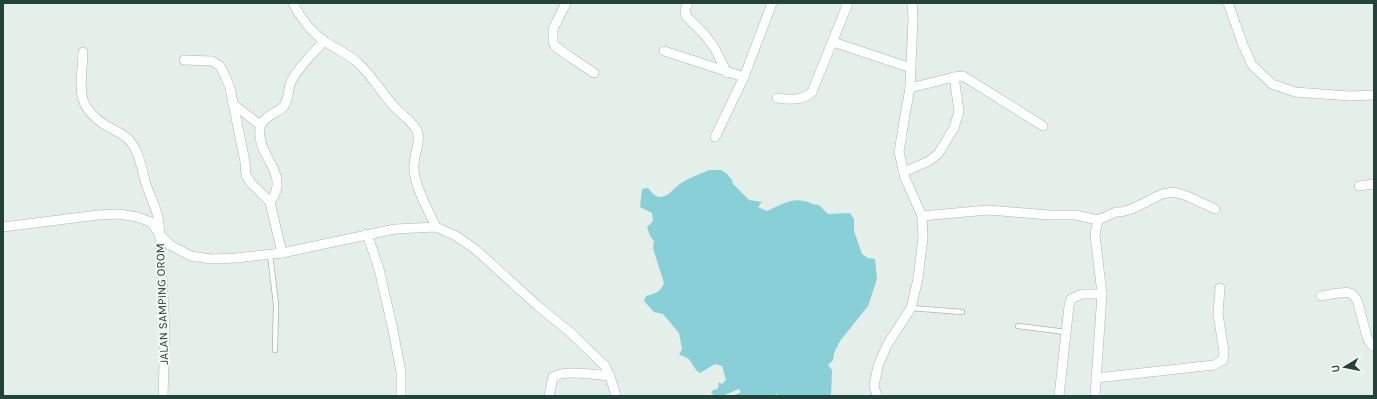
<svg xmlns="http://www.w3.org/2000/svg" width="1377" height="399" viewBox="0 0 1377 399" font-family="Karla,sans-serif">
<rect width="100%" height="100%" fill="#e5efea"/>
<path fill="#89cfd8" d="M709,170H721L726,173L732,180L733,184L749,200L762,202L758,207L767,211C779,206 790,198 804,201C810,202 813,205 819,205L828,214L850,213L854,219V231L862,254L868,258L875,259L877,279L868,306L840,341L834,353L833,360L828,365L832,370L831,396H778L777,394L773,396H733L741,392L739,389L722,396H715L711,393L713,390L718,389L719,382L722,384L726,380L722,366L715,364L700,373C690,367 695,358 679,355L682,349L679,333L663,314L654,312L644,301L646,296C654,294 661,292 664,283L653,248L654,241L650,236L647,227L653,221L652,213L640,207L642,189L648,188C651,192 655,197 660,197C666,197 670,193 673,190C682,180 698,175 709,170Z"/>
<g fill="none" stroke-linecap="round" stroke-linejoin="round">
<g stroke="#a7b8b1" stroke-width="6">
<g id="lane">
<path d="M270,255L276,304L275,350"/>
<path d="M911,308L962,312"/>
<path d="M1018,326L1066,332"/>
</g>
</g>
<g stroke="#a7b8b1" stroke-width="10">
<g id="street">
<path d="M293,3C300,17 312,33 326,42C336,49 348,54 357,62C371,74 380,91 392,104C399,113 410,119 416,129C423,140 412,157 414,170C416,190 428,209 436,227"/>
<path d="M566,3L553,29V42L555,46L570,57L594,73"/>
<path d="M688,3L685,10L686,16L705,35L714,47L727,73"/>
<path d="M1228,3L1243,45L1252,65L1272,84L1295,92L1349,96L1374,95"/>
<path d="M833,42L911,68"/>
<path d="M664,51L744,77"/>
<path d="M83,52C82,86 73,104 105,125C113,130 122,133 128,139C139,149 142,171 146,184C150,197 157,208 159,222L165,330L163,396"/>
<path d="M184,60L212,61L220,66L226,78L230,88L245,162L246,175L250,182L270,202L282,253"/>
<path d="M910,88L954,77L963,76L1043,126"/>
<path d="M777,98C788,100 803,101 812,92L848,3"/>
<path d="M233,104L260,125"/>
<path d="M715,137L744,77L772,3"/>
<path d="M904,172L929,161L938,154L954,128L959,111L954,77"/>
<path d="M1359,186L1374,184"/>
<path d="M270,202C292,174 256,157 260,128C261,117 278,113 284,106C289,99 288,89 291,82C298,67 313,54 324,41"/>
<path d="M922,216L988,210L1049,215H1075L1098,220"/>
<path d="M3,227L98,215L119,214L137,217L151,222L160,235L170,245L191,256L211,259L236,258L282,253L395,229L436,227L456,236L475,249L538,306L571,333L605,366L610,376L616,396"/>
<path d="M367,234L379,269L393,330L401,372V396"/>
<path d="M1321,296C1328,295 1344,291 1350,293C1353,294 1355,297 1357,300L1367,337L1370,343L1374,347"/>
<path d="M1096,378L1214,365L1223,360L1224,352L1218,314L1220,288"/>
<path d="M549,396L553,377C565,369 595,375 610,376"/>
<path d="M877,396L874,386L878,366L887,345L911,308L918,279L923,237L922,216L905,178L899,152L905,115L910,88L913,18L912,3"/>
<path d="M1059,396L1069,306L1071,299L1082,294H1102"/>
<path d="M1095,396L1102,294L1095,235L1098,220L1116,212H1121L1132,209L1162,194L1174,192L1187,196L1215,209"/>
</g>
</g>
<use href="#lane" stroke="#fff" stroke-width="4.5"/>
<use href="#street" stroke="#fff" stroke-width="9"/>
</g>
<g text-anchor="middle" dominant-baseline="central" stroke-width="4" stroke-linejoin="round" paint-order="stroke">
<g font-size="12" fill="#224339" stroke="#f6fbf8">
<text transform="translate(162 304) rotate(-92)">JALAN SAMPING OROM</text>
</g>
</g>
<rect width="1377" height="399" fill="none" stroke="#224339" stroke-width="8"/>
<g transform="translate(1345 367) rotate(260)" stroke="#f6fbf8" stroke-width="3" paint-order="stroke">
<path d="M0-3L7 15L0 10L-7 15Z" fill="#224339"/>
<text y="-6" font-size="11" font-weight="bold" text-anchor="middle" fill="#224339">U</text>
</g>
</svg>
